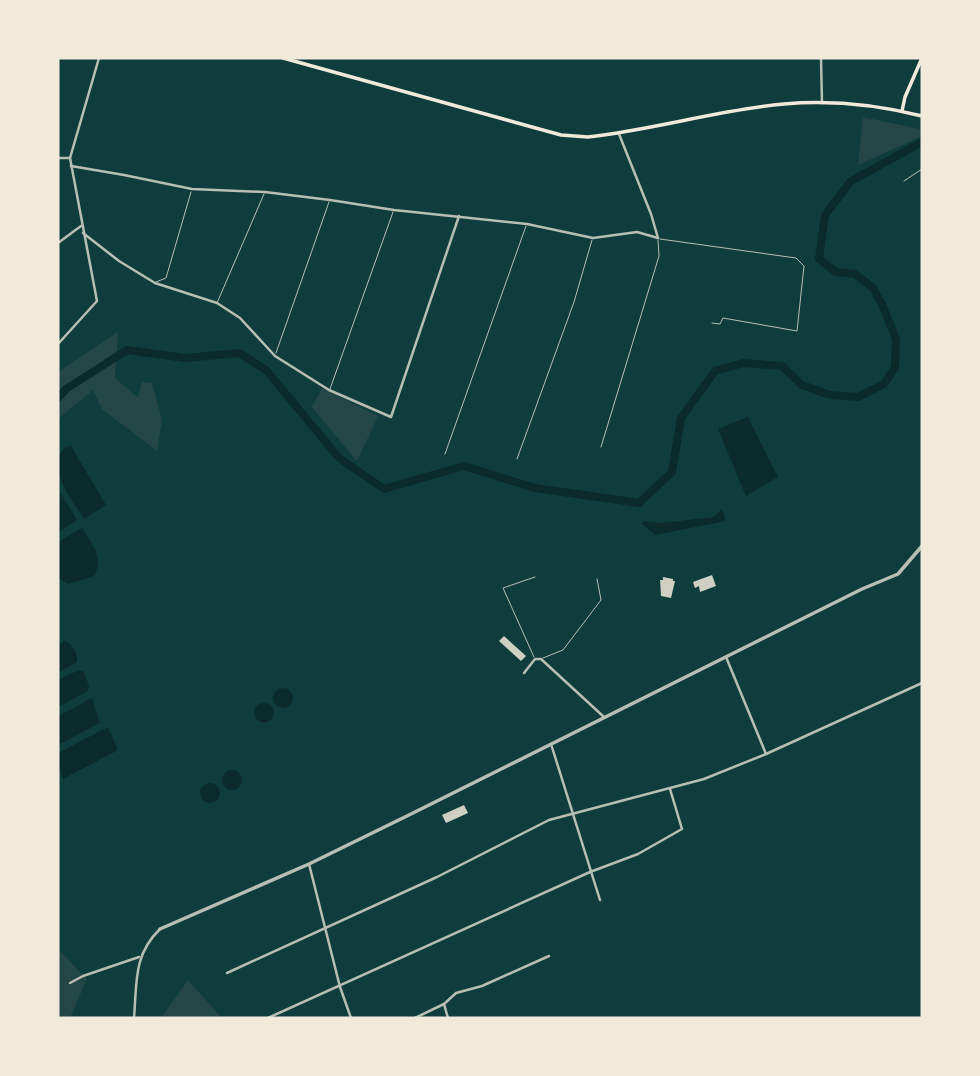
<svg xmlns="http://www.w3.org/2000/svg" width="980" height="1076" viewBox="0 0 980 1076" font-family="'PT Sans',sans-serif">
<rect width="100%" height="100%" fill="#0f3d3e"/>
<g fill="#244646">
<path d="M863,117L920,129V137L858,165Z"/>
<path d="M118,332L115,378L138,398L142,382L152,383L162,420L157,451L102,409L93,390L58,419V372Z"/>
<path d="M322,388L378,416L357,461L312,407Z"/>
<path d="M58,949L87,979L70,1018H58Z"/>
<path d="M188,980L222,1018H161Z"/>
</g>
<g fill="#0a2a2b">
<path d="M748,417L778,477L746,496L718,429Z"/>
<path d="M71,446L106,505L84,519C72,499 45,469 65,447Z"/>
<path d="M60,492L77,520L58,532Z"/>
<path d="M722,509L726,521L655,535L642,524L644,521L662,523L714,517Z"/>
<path d="M82,528C92,544 105,558 94,576L68,584L58,578V542Z"/>
<path d="M65,641C73,645 78,653 77,662L58,673V645Z"/>
<path d="M79,670L84,672L89,686L88,691L58,707V680Z"/>
<circle cx="283" cy="698" r="10"/>
<path d="M92,698L100,723L58,745V716Z"/>
<circle cx="264" cy="713" r="10"/>
<path d="M108,727L118,750L63,779L58,765V753Z"/>
<circle cx="232" cy="780" r="10"/>
<circle cx="210" cy="793" r="10"/>
</g>
<g fill="none" stroke-linecap="round" stroke-linejoin="round">
<path stroke="#0a2a2b" stroke-width="8" d="M58,398L66,389L127,350L185,358L239,353L266,370L339,458L384,489L464,466L535,488L639,503L672,472L681,418L715,371L743,363L782,366L802,385L830,395L858,397L884,384L895,367L896,339L882,304L873,288L855,274L836,272L819,259L825,215L851,181L922,142"/>
</g>
<g fill="#cfcfc3">
<path d="M712,575L716,586L700,592L699,586L695,588L693,582Z"/>
<path d="M663,577L673,579V581H675L671,598L661,596L660,580H663Z"/>
<path d="M504,636L526,656L521,661L499,641Z"/>
<path d="M464,805L468,813L446,823L442,815Z"/>
</g>
<g fill="none" stroke-linecap="round" stroke-linejoin="round">
<g stroke="#b8beb3" stroke-width="1">
<path d="M904,181L922,169"/>
<path d="M660,239L796,258L804,266L797,331L723,318L720,324L712,323"/>
<path d="M156,282L166,278L191,192"/>
<path d="M217,303L264,194"/>
<path d="M276,353L329,202"/>
<path d="M330,389L393,212"/>
<path d="M601,447L659,256L658,240"/>
<path d="M445,454L526,226"/>
<path d="M517,459L574,302L592,240"/>
<path d="M534,657L503,588L535,577"/>
<path d="M543,658L563,650L601,600L597,579"/>
</g>
<g stroke="#b8beb3" stroke-width="2.5">
<path d="M821,58L822,103"/>
<path d="M619,134L651,214L658,238"/>
<path d="M58,158H70"/>
<path d="M71,166L124,175L192,189L265,192L330,200L394,210L527,224L593,238L637,232L658,238"/>
<path d="M83,233L119,261L155,283L217,303L240,318L275,356L329,390L391,417L459,216"/>
<path d="M58,243L81,226"/>
<path d="M58,344L97,301L70,158L99,58"/>
<path d="M726,657L766,754"/>
<path d="M524,673L535,659H541L604,717"/>
<path d="M551,744L600,900"/>
<path d="M309,864L340,987L351,1018"/>
<path d="M227,973L437,877L549,820L704,779L766,754L922,683"/>
<path d="M70,983L83,976L139,957"/>
<path d="M444,1004L448,1018"/>
<path d="M134,1018C137,983 133,955 160,929"/>
<path d="M268,1018L590,872L638,854L682,829L670,789"/>
<path d="M415,1018L444,1004L456,993L482,986L549,956"/>
</g>
<path stroke="#b8beb3" stroke-width="3.5" d="M160,929L309,864L411,814L862,589L898,574L922,546"/>
<path stroke="#f1e9da" stroke-width="3.5" d="M902,111L905,97L922,58"/>
<path stroke="#f1e9da" stroke-width="3.5" d="M283,58L561,135L588,137C653,130 718,110 784,104C829,100 878,105 922,116"/>
</g>
<rect width="980" height="1076" fill="none" stroke="#f1e9da" stroke-width="119"/>
</svg>
